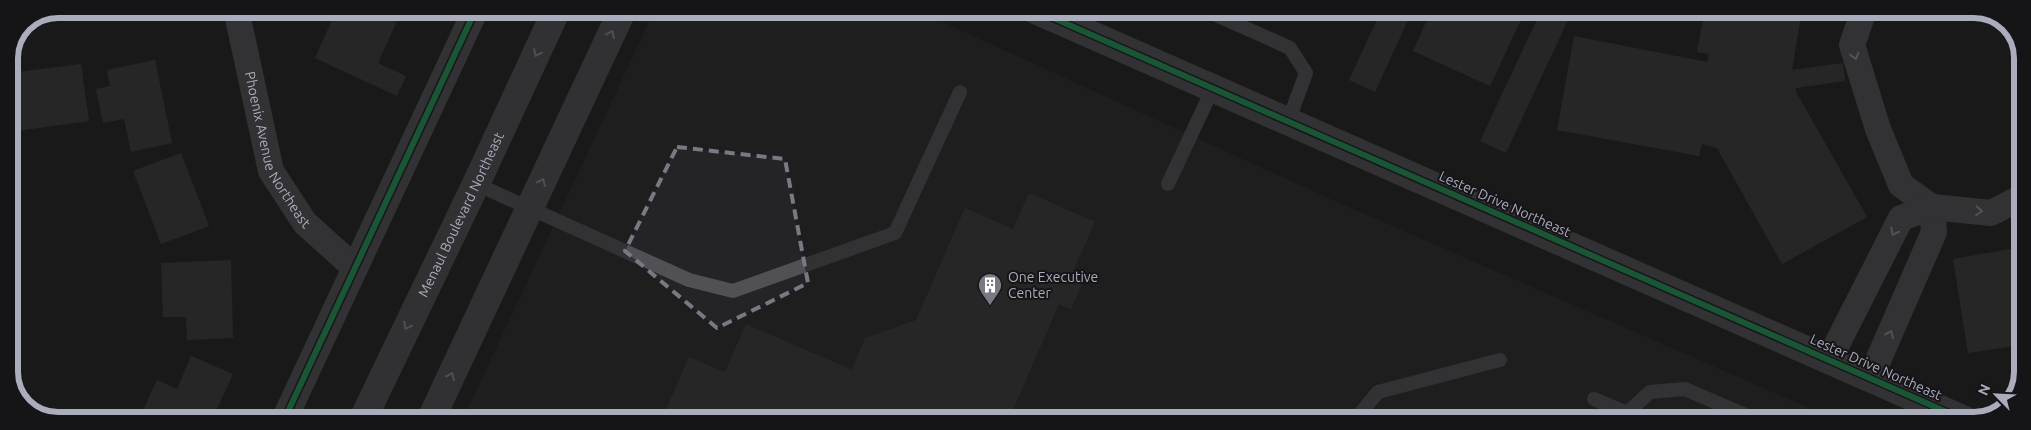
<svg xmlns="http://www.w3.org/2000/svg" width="2031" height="430" viewBox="0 0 2031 430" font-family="Ubuntu,sans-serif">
<rect width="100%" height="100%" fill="#1a1a1a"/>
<path fill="#242427" d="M655,9H914L1319,194L1839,421H462Z"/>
<g fill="#363638">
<path d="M337,9H393L401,12L378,63L406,76L397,96L315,58Z"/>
<path d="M1315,9H1344L1323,22Z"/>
<path d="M1382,9H1413L1375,92L1349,80Z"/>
<path d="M1432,9H1526L1490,86L1413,51Z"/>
<path d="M1542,9H1573L1506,153L1480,141Z"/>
<path d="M1705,9L1802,10L1792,70L1843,63L1845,81L1796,88V92L1867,217L1782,264L1717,148L1702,144L1699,156L1557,130L1574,36L1707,62L1709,54L1697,52Z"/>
<path d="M155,60L172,143L131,152L124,119L103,123L96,89L110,86L107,70Z"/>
<path d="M81,64L89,121L9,132V73Z"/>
<path d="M181,153L209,226L161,244L133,171Z"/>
<path d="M1029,193L1095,222L1072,274L1084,280L1071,309L1059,304L1008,421H661L689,357L725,372L746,324L852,370L865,338L916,320L965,208L1013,229Z"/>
<path d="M2022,247L2021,345L1968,353L1953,259Z"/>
<path d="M231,260L233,338L187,340L186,317H163L161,263Z"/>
<path d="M9,261H18L19,286L9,287Z"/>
<path d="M191,356L233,374L212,420L139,419L157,380L177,389Z"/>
</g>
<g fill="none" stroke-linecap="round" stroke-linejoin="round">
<g stroke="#505055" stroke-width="14">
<path d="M1203,9L1290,48L1306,73L1288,122"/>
<path d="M476,184L689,280L733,291L895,233L960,92"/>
<path d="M1168,184L1213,88"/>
<path d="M1594,399L1627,413L1650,392L1685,389L1759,421"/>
<path d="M1354,421L1378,392L1500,360"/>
</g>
<g stroke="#505055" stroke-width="26">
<path id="s1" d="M236,9L271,171L305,223L355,268"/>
<path d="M1864,10L1852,45L1878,129L1901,185L1932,207L1934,232L1870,379"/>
<path d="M1829,360L1901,218L1932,207L1991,213L2022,197"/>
<path d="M284,420L476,9"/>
</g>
<path stroke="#505055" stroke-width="28" d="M1033,9L1967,421"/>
<g stroke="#4e4e52" stroke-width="28">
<path id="s2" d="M362,421L476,184L557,9"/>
<path d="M430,421L623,9"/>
</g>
<g stroke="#151417" stroke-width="9">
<g id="cycleway">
<path d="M1033,9L1967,421"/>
<path d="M284,420L476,9"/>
</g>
</g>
<use href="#cycleway" stroke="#1a9f57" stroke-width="6"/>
</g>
<defs><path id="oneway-chevron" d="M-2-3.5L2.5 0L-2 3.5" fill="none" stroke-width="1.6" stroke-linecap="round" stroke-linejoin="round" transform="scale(1.25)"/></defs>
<g stroke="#8f909c">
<use href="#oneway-chevron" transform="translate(611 34) rotate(-65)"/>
<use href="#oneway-chevron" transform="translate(537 53) rotate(115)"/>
<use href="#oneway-chevron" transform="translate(542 182) rotate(-65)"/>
<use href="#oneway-chevron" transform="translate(407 326) rotate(116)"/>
<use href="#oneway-chevron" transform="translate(451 376) rotate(-65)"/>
</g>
<g stroke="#9495a2">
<use href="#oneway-chevron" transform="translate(1855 56) rotate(73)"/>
<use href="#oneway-chevron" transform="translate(1979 211) rotate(5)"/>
<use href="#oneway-chevron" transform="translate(1894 232) rotate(117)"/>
<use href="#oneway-chevron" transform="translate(1890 334) rotate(-66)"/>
</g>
<path d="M0 0H2031V430H0ZM677,147L785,159L808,283L717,328L625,251Z" fill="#1a1a1a" fill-opacity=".55" fill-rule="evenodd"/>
<path fill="none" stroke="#787983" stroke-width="4" stroke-dasharray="10 6" stroke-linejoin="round" d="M677,147L785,159L808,283L717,328L625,251Z"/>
<defs>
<g id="building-pin" transform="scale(1.25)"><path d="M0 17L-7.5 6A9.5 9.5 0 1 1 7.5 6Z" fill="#787983" stroke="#151417"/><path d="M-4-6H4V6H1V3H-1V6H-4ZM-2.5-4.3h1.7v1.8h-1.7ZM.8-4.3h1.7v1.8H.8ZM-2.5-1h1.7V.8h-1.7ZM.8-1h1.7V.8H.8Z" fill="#fff"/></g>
</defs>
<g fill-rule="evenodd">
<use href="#building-pin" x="990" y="285"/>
</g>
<g text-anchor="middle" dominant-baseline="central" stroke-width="4" stroke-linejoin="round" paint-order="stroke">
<g font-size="14" fill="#abacbc" stroke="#151417">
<text stroke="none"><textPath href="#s1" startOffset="148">Phoenix Avenue Northeast</textPath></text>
<text transform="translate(1505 204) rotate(24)">Lester Drive Northeast</text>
<text stroke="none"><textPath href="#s2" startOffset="229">Menaul Boulevard Northeast</textPath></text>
<text transform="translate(1876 367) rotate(24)">Lester Drive Northeast</text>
</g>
<g font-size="14" fill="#abacbc" stroke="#151417" text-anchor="start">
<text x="1008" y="277">One Executive<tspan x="1008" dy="16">Center</tspan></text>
</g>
</g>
<path d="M0 0H2031V430H0ZM58 18H1974A40 40 0 0 1 2014 58V372A40 40 0 0 1 1974 412H58A40 40 0 0 1 18 372V58A40 40 0 0 1 58 18Z" fill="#151417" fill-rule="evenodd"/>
<path fill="none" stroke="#abacbc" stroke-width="6" d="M58 18H1974A40 40 0 0 1 2014 58V372A40 40 0 0 1 1974 412H58A40 40 0 0 1 18 372V58A40 40 0 0 1 58 18Z"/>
<g transform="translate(1996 395) rotate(294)" stroke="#151417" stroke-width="4" paint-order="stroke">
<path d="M0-4L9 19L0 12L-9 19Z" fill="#abacbc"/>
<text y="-8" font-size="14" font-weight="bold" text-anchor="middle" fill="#abacbc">N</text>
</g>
</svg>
